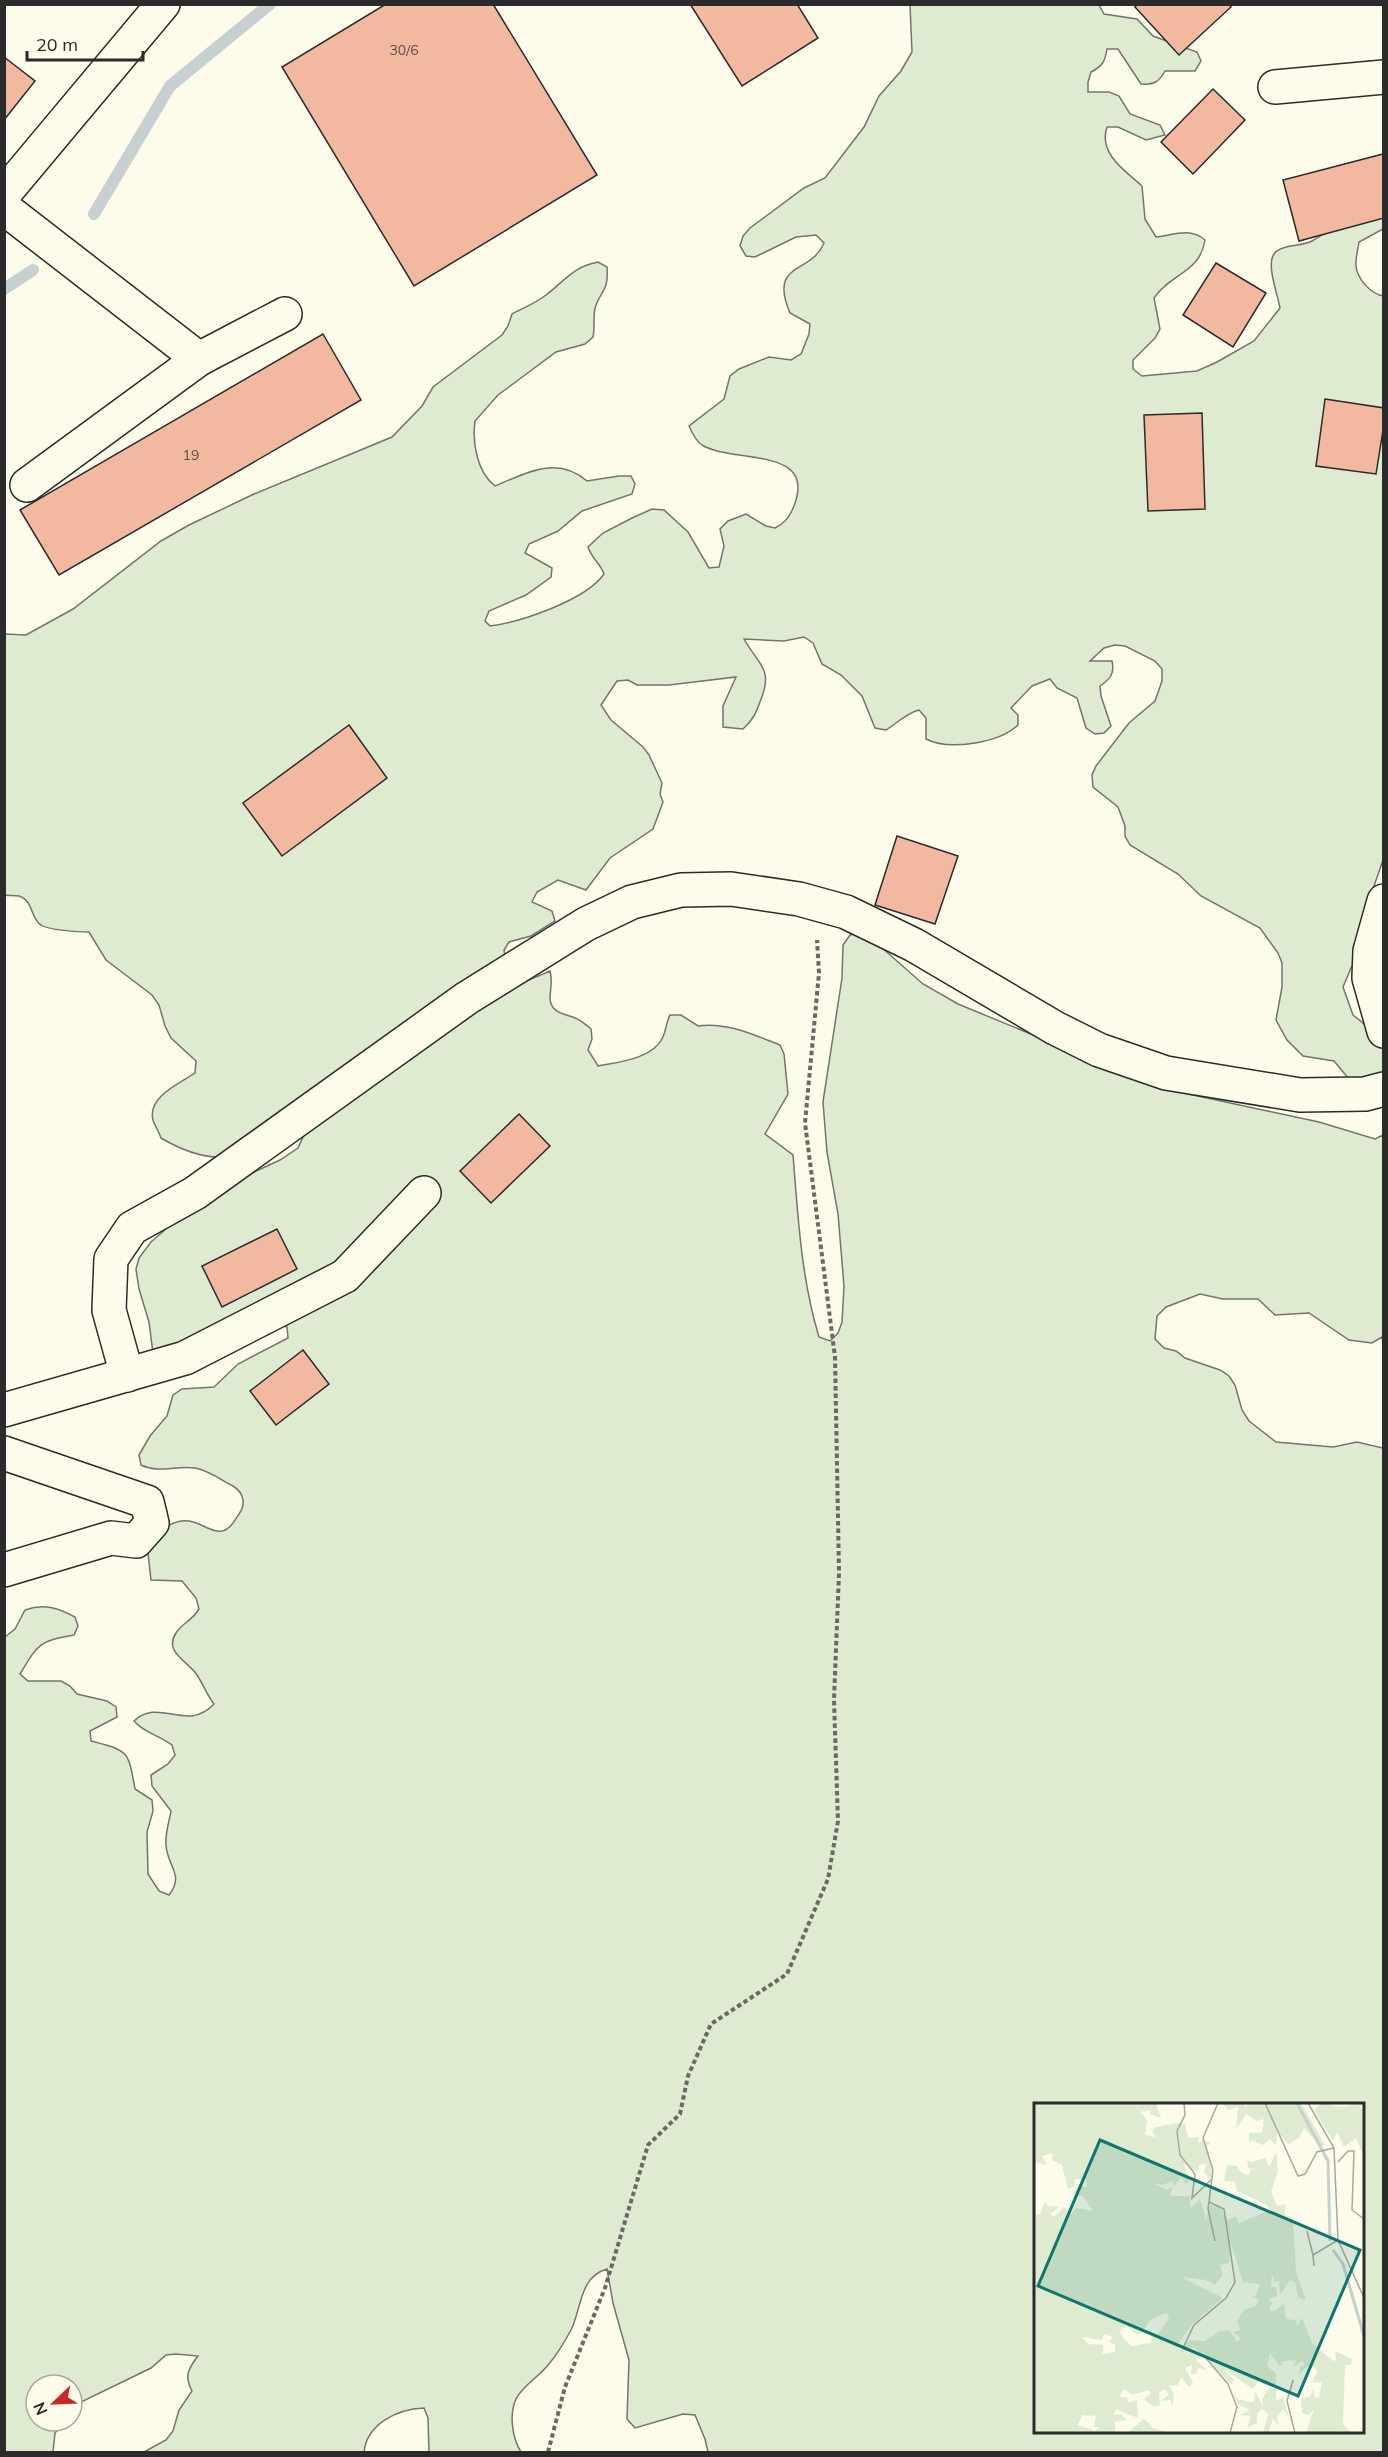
<svg xmlns="http://www.w3.org/2000/svg" width="1388" height="2457" viewBox="0 0 1388 2457" font-family="Mulish,sans-serif">
<rect width="100%" height="100%" fill="#fdfbea"/>
<path fill="#deebd1" stroke="#74746e" stroke-width="1.5" fill-rule="evenodd" d="M910,5H1099L1104,14L1137,19L1153,36L1197,52L1201,61L1195,71H1165C1159,82 1154,85 1141,84L1118,49H1107C1105,61 1103,66 1091,72L1088,82V92H1109L1119,96L1130,114L1160,125L1165,135L1146,140L1118,127H1107C1098,153 1124,170 1142,186L1145,219L1156,237C1174,235 1190,227 1205,240C1200,273 1171,273 1154,298L1160,329L1155,338L1133,360V369L1142,376L1197,371L1217,362L1254,341L1280,308C1278,295 1266,265 1274,254C1281,244 1301,247 1312,241C1340,226 1358,201 1383,182V229L1359,242C1358,250 1355,259 1356,266C1357,278 1371,295 1384,296L1383,860L1366,909L1364,952L1351,968L1343,987L1353,1015L1368,1027L1383,1019V1074L1371,1079H1349L1334,1061L1303,1056L1287,1040L1276,1020L1282,987V963L1278,953L1260,928L1201,896L1178,874L1130,845L1125,836V826L1118,807L1093,787L1092,775L1096,766L1129,723L1155,701L1162,681V669L1155,661L1125,646L1115,645L1104,648L1090,661H1112C1115,674 1110,679 1100,686L1101,696L1111,726L1104,733L1095,734L1086,728L1077,698L1057,688L1050,679L1032,686L1011,708L1018,715V725C999,743 949,751 926,739V718L919,710C907,713 897,723 886,730L875,728L862,696L841,675L822,664L813,643L804,637L784,641L744,639C759,666 774,668 760,702C756,713 753,720 743,729L723,727V706L736,677L669,685H637L628,680L617,681L601,705L611,720L643,747L649,755L662,783L660,794L663,802L653,829L610,858L586,890L558,880L537,892L532,902L552,911L555,921L531,936L509,942L504,950L510,988L550,971C553,982 550,988 550,999C551,1013 565,1014 575,1018C581,1020 586,1025 591,1029L592,1039L588,1050L598,1066C619,1062 653,1059 663,1037C666,1030 666,1023 670,1015H681L698,1026C727,1022 754,1035 780,1045L784,1054L788,1094L765,1134L793,1155C798,1216 801,1278 819,1337L830,1341L838,1333L842,1322L844,1286L838,1214L827,1152L823,1102L842,978L843,945L850,935L862,932L872,939L923,984L958,1004L1043,1039L1170,1090L1319,1122L1375,1139L1383,1135V1342L1382,1337L1372,1343L1349,1340L1309,1313L1275,1315L1258,1299H1223L1200,1294L1166,1307L1157,1316L1155,1339L1164,1348L1176,1351L1185,1358L1220,1370L1229,1376L1235,1385L1242,1410L1249,1421L1276,1442L1333,1447L1357,1442L1383,1448V2452H708L705,2439L695,2415L683,2414L635,2428L627,2419L629,2360L613,2303L607,2269C579,2277 582,2308 571,2330C565,2341 557,2355 548,2365C539,2377 523,2385 516,2399C509,2414 512,2438 521,2452H429L428,2418L424,2408C397,2409 367,2424 364,2452H144L166,2440L173,2431L179,2410L192,2391C184,2376 188,2369 198,2356L176,2354L166,2355L151,2368L83,2401L72,2412V2385H36V2421H64L55,2433L53,2452H5V1637L15,1629L25,1610C44,1603 58,1608 75,1617L78,1626L74,1635C39,1641 38,1644 20,1674L28,1681H61L70,1686L77,1694L107,1701L116,1707L117,1717L90,1731L91,1741C129,1751 128,1750 135,1789L152,1800L153,1811L147,1832L148,1874L159,1891L169,1895C185,1875 167,1866 166,1845C165,1834 169,1822 171,1811L152,1786L151,1775L168,1764L175,1755L172,1745C159,1735 144,1733 134,1721C159,1697 187,1733 214,1704C207,1695 203,1684 197,1675C189,1662 163,1652 176,1633C182,1623 192,1621 199,1609L196,1598L182,1581L151,1580L147,1544C157,1534 167,1523 181,1521C204,1517 219,1549 237,1517C241,1511 244,1507 243,1500C242,1494 238,1489 233,1486C221,1480 208,1470 195,1468C176,1465 160,1474 141,1465L139,1455L150,1436L167,1416L173,1395L182,1389L214,1387L238,1364L288,1338L287,1327L276,1323L153,1353L149,1322L139,1289L136,1269L139,1258L151,1242L176,1220L215,1199L250,1174L280,1160L298,1148L303,1137V1126C246,1153 222,1174 161,1138C159,1132 155,1126 153,1120C147,1097 180,1083 195,1073L196,1061L171,1038L165,1026L159,1005L152,995L106,960L89,932C79,932 48,930 41,925C30,918 34,901 19,896C14,895 9,896 5,895V634L26,635L73,609L161,541L189,525L254,494L392,437L422,406L433,387L502,335L508,326L512,314C523,308 536,303 546,295C565,281 572,267 598,262L607,267C609,293 600,290 595,308C593,318 595,328 593,337L585,344L556,352L498,395L475,421C472,443 477,472 495,486C526,473 557,455 587,481L619,476H631L635,484L632,494L582,511L558,531L529,544L525,553L552,568L551,577L526,595L489,611L485,621L490,626C521,622 586,600 604,574C600,563 592,559 588,547L603,533L632,518L652,509L664,510L688,532L709,568L719,567L724,546L720,529L728,521L746,514L766,526L775,528C787,522 792,513 796,500C812,447 731,463 702,445C696,441 692,433 689,426L724,399L730,376L739,369L769,357L791,360L801,354L809,334L810,324L790,313C768,261 811,275 824,243L816,235L796,237L755,257L746,256L740,246L743,236L750,228L804,188L825,178L864,127L879,96L901,71L912,52ZM1036,2104H1362V2432H1036Z"/>
<g fill="none" stroke-linecap="round" stroke-linejoin="round">
<g stroke="#c7d0d0" stroke-width="12">
<path d="M94,214L170,86L270,4"/>
<path d="M4,289L33,270"/>
</g>
</g>
<g fill="#f2b8a0" stroke="#2b2b2b" stroke-width="1.5">
<path d="M386,4H493L597,175L414,286L282,67Z"/>
<path d="M690,4H797L818,38L742,86Z"/>
<path d="M1138,4H1229L1231,7L1179,55L1135,7Z"/>
<path d="M4,57L35,81L4,120Z"/>
<path d="M1213,89L1245,120L1193,174L1161,142Z"/>
<path d="M1383,154L1384,218L1299,241L1283,180Z"/>
<path d="M1216,263L1266,293L1233,347L1183,315Z"/>
<path d="M323,334L361,400L59,575L20,510Z"/>
<path d="M1325,399L1384,408V424L1376,474L1316,466Z"/>
<path d="M1202,413L1205,509L1148,511L1144,415Z"/>
<path d="M349,725L387,778L282,856L243,803Z"/>
<path d="M897,836L958,856L935,924L875,905Z"/>
<path d="M519,1114L550,1146L491,1203L460,1171Z"/>
<path d="M277,1229L297,1269L222,1307L202,1266Z"/>
<path d="M303,1350L329,1384L276,1425L250,1391Z"/>
</g>
<g fill="none" stroke-linecap="round" stroke-linejoin="round">
<g stroke="#2b2b2b" stroke-width="36">
<g id="minor">
<path d="M1275,87L1384,77"/>
<path d="M4,194L163,4"/>
<path d="M4,208L199,359L285,314"/>
<path d="M27,485L199,359"/>
<path d="M1384,901L1370,951L1369,978L1384,1031"/>
<path d="M127,1375L109,1310L111,1259L132,1228L195,1193L467,998L586,924L632,902L681,890L731,889L799,899L846,912L914,945L1055,1028L1099,1050L1166,1073L1300,1095L1365,1094L1384,1089"/>
<path d="M4,1410L185,1358L345,1276L424,1193"/>
<path d="M4,1453L147,1502L152,1523L136,1541L111,1538L4,1570"/>
</g>
</g>
<path stroke="#6a6964" stroke-width="4" stroke-dasharray="4.5 3" stroke-linecap="butt" d="M548,2452L565,2387L605,2288L648,2145L680,2114L688,2076L711,2024L787,1974L828,1879L838,1821L834,1700L839,1573L835,1357L805,1123L819,973L817,940"/>
<use href="#minor" stroke="#fdfbea" stroke-width="33"/>
</g>
<g text-anchor="middle" dominant-baseline="central" stroke-width="4.5" stroke-linejoin="round" paint-order="stroke">
<g font-size="14" fill="#5d4e48">
<text x="404" y="50">30/6</text>
<text x="191" y="455">19</text>
</g>
</g>
<g transform="translate(1034 2103)">
<rect width="330" height="330" fill="#fdfbea"/>
<path d="M0,0H122L127,15L116,11L117,7L106,9L113,17L111,32L122,34L118,27L122,24L145,20L151,21L154,35L165,34L164,41L168,37L177,40L173,43L179,72L175,76L170,69L172,61L165,62L163,69L150,61L155,77L152,82L148,74L140,83L138,78L129,82L118,80L133,87L138,84L136,93H156V105L166,96L172,117L176,102L186,104L194,117L202,113L205,120L236,107L233,102L203,88L201,79L190,78L193,62L203,63L208,70L215,72L216,66L228,67L214,65L213,56L216,59L232,55L235,64L242,49L244,68L237,89L243,103L251,101V111L259,116L262,169L272,197L264,194L261,179L256,177L246,192L245,178L240,179L238,170L237,184H242L243,193L234,196L238,200L235,206L240,209L250,200L252,216L261,217L263,223L268,215L278,240L299,258L302,257L301,248L318,256L317,262H311L309,321L317,330H272L280,306L275,312L268,310L267,295L276,294L279,286L281,295L285,294L288,280L278,279L284,268L276,262L265,271L266,263L271,262L268,258L259,264L262,257L249,258L246,263L236,250L233,263L242,270V298L249,294L255,314L249,306L243,315L245,323L239,316L235,329H229L234,311L228,306L223,311V320L213,325L217,313L206,312L216,307L204,301L200,291L205,297L220,299L221,288L229,304L228,296L239,279L231,282L225,278L219,286L190,266L200,277L197,281L160,244L156,245L169,256L161,254L162,257L173,267L164,265L162,271H157L158,262L151,265L159,280L155,284L147,274L144,282L135,283L140,291L139,303L136,297L126,298L135,292L131,286L125,289L126,302L120,304L110,296L117,291L115,287L98,292L90,286L85,294L95,295L93,300L103,297L104,315L82,306L80,312L87,311L93,317L81,319V330H0V112L6,111L11,98L14,103L25,104L16,111L20,114L30,104L37,112L42,105L59,108L49,93L38,92L44,83L53,84L52,76H41L40,83L34,86L28,62L18,57L19,50L8,53L13,62L0,59ZM197,140L209,179L226,181L221,194L216,193L225,197L222,203L210,207L203,218L207,227L199,229L207,236L203,239L195,227L186,228L171,238L156,237L146,246L144,241L158,221L189,195L147,174L172,177L181,182L189,172L186,162L195,160ZM133,209L135,216L122,233H118L117,240L97,243L89,235L86,227L93,223L102,231L108,230L116,217ZM70,231L79,234L75,239L81,242V249L69,251V242L54,241L48,234L68,237ZM48,312L62,313L60,324H66L61,328L44,322ZM188,0H210L212,5L213,0H267L291,42L286,43L270,25L266,34L255,41L243,29L242,42L236,36L229,42L218,37L215,40V30H228L230,16L223,18L212,11L202,26L204,4L194,7ZM287,0L307,4L329,0L325,4L330,7V54L322,35L310,44L303,29L299,38L280,7ZM110,316L119,325L136,330H93Z" fill="#deebd1" fill-rule="evenodd"/>
<path fill="none" stroke="#c7d0d0" stroke-width="3" d="M263,0L294,58L296,138M299,147L309,161L330,233"/>
<path fill="none" stroke="#a9a89e" stroke-width="1.5" d="M150,0L151,12L143,28L146,52L161,71L158,95L178,76M231,0L264,73L271,71L283,49L300,45M274,0L300,45L304,137L330,195M304,59L314,48H320L318,107L330,116M175,99L190,106L201,179L192,195L160,222L149,245L170,253L194,281L203,304L196,330M273,128L279,152M181,138L174,106L179,67L169,35L184,0M280,163L279,152L304,137M259,277L253,298L261,330"/>
<path fill="#0f766e" fill-opacity="0.15" stroke="#0f766e" stroke-width="3" d="M66,37L326,147L264,293L4,183Z"/>
<rect width="330" height="330" fill="none" stroke="#2b2b2b" stroke-width="3"/>
</g>
<rect width="1388" height="2457" fill="none" stroke="#2b2b2b" stroke-width="12"/>
<g transform="translate(54 2403) rotate(247)"><circle r="28" fill="#fdfbea" stroke="#a9a89e" stroke-width="1.5"/>
<path d="M0-4.5L10 22L0 15L-10 22Z" fill="#c62828"/>
<text y="-9" font-size="16" font-weight="bold" text-anchor="middle" fill="#2b2b2b">N</text>
</g>
<path d="M27 51v9h116v-9" fill="none" stroke="#2b2b2b" stroke-width="3"/>
<text x="36" y="51" font-size="18" fill="#2b2b2b" stroke="#fdfbea" stroke-width="4.5" paint-order="stroke">20 m</text>
</svg>
